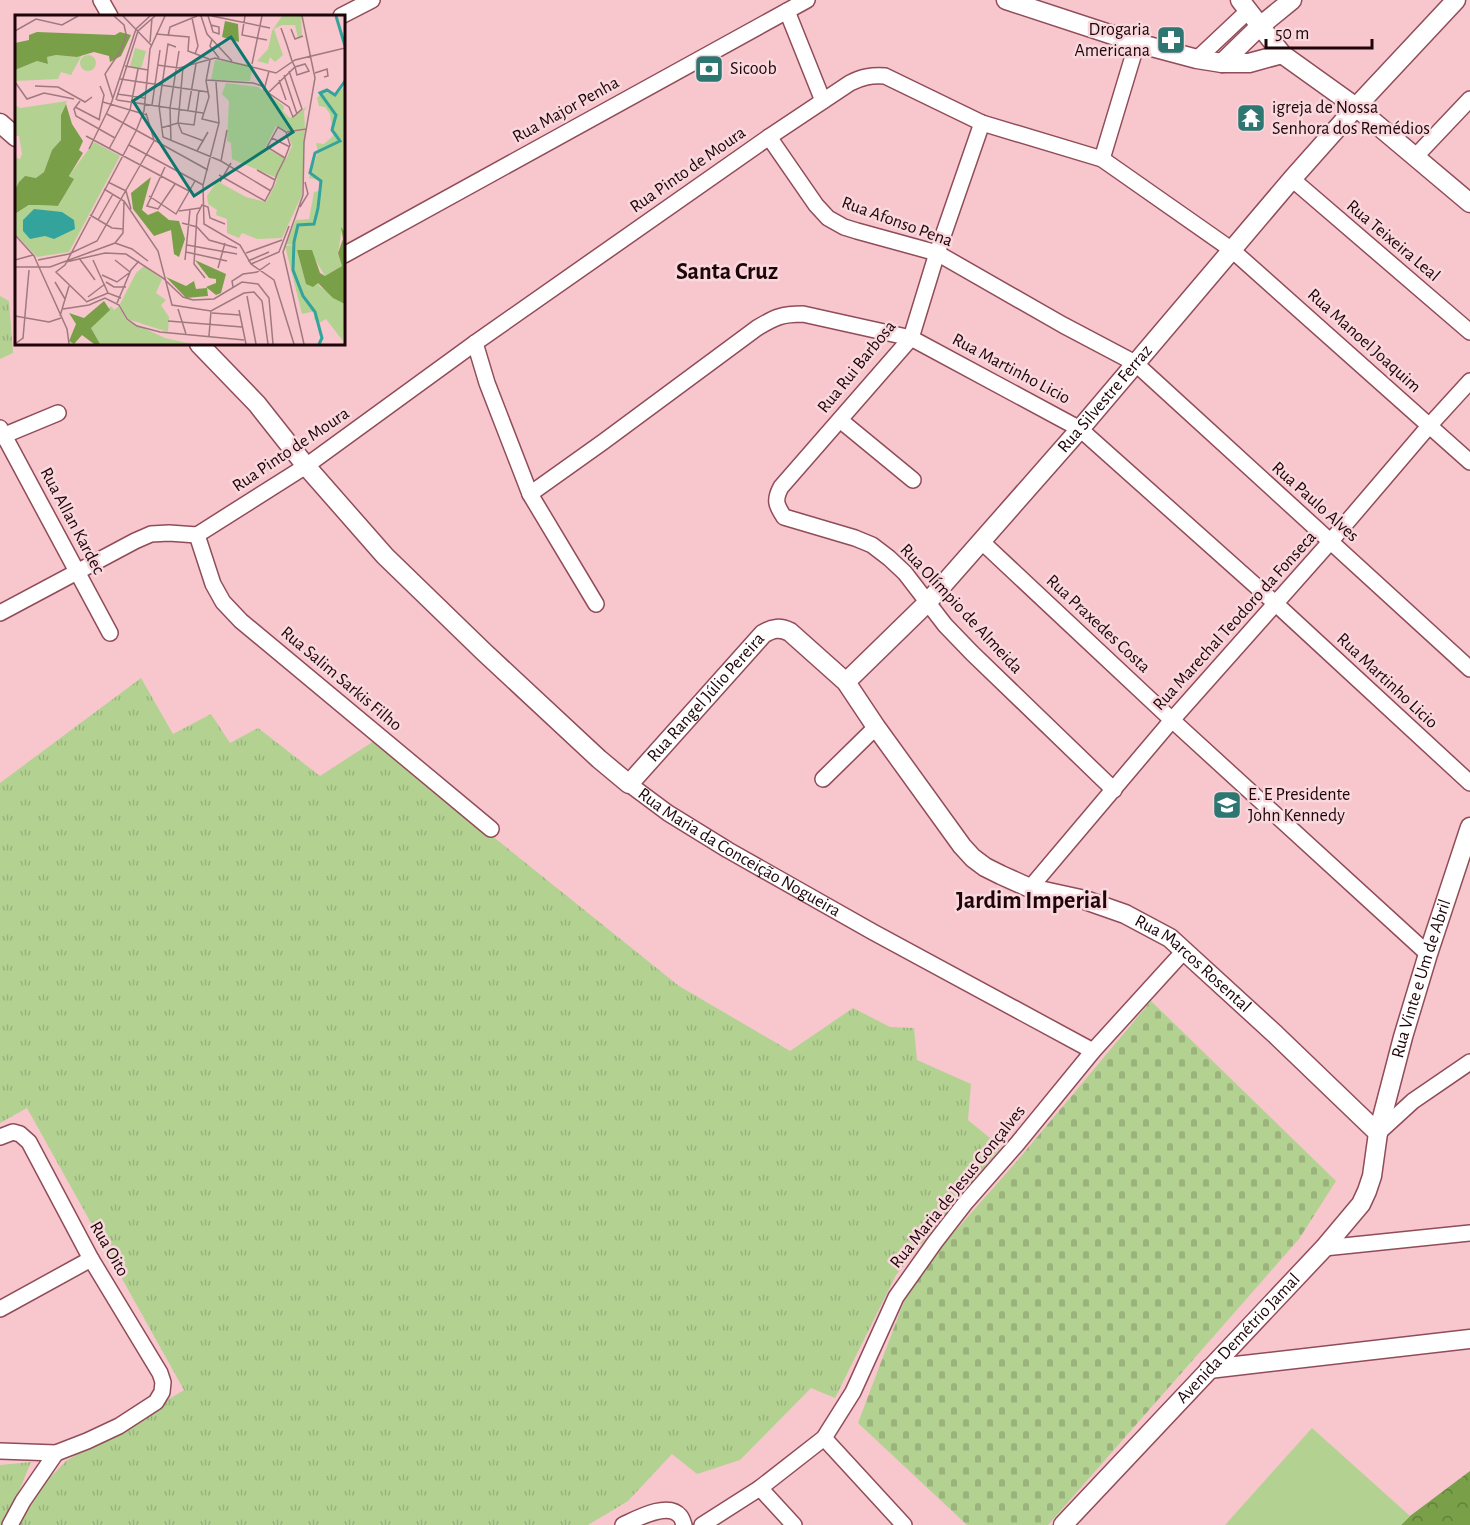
<svg xmlns="http://www.w3.org/2000/svg" width="1470" height="1525" viewBox="0 0 1470 1525" font-family="'Alegreya Sans',sans-serif">
<defs>
<pattern id="grass-tufts" width="24" height="20" patternUnits="userSpaceOnUse" patternTransform="scale(1.5)"><rect width="24" height="20" fill="#b3d292"/><path d="M3 7l-1-3M5 7V3M7 7l1-3M15 17l-1-3M17 17v-4M19 17l1-3" fill="none" stroke="#9ab37d"/></pattern>
<pattern id="forest-crowns" width="20" height="18" patternUnits="userSpaceOnUse" patternTransform="scale(1.5)"><rect width="20" height="18" fill="#799f49"/><path d="M2 6a3 3 0 1 1 6 0M12 15a3 3 0 1 1 6 0" fill="none" stroke="#63803b"/></pattern>
<pattern id="cemetery-stones" width="16" height="16" patternUnits="userSpaceOnUse" patternTransform="scale(1.5)"><rect width="16" height="16" fill="#b3d292"/><path d="M2 7V4a2 2 0 0 1 4 0v3zM10 15v-3a2 2 0 0 1 4 0v3z" fill="#9ab37d"/></pattern>
</defs>
<rect width="100%" height="100%" fill="#f7c7cd"/>
<g fill="url(#grass-tufts)">
<path d="M0,296L9,301L13,353L0,359Z"/>
<path d="M141,678L173,734L211,714L230,743L258,728L320,776L374,741L679,986L790,1051L853,1008L890,1027L914,1028L917,1060L971,1084L968,1120L1001,1147L896,1275L835,1398L811,1388L740,1460L697,1474L672,1454L628,1501L588,1525H20L29,1499L66,1461L184,1390L27,1108L0,1123V783Z"/>
<path d="M31,1462L5,1525H0V1465Z"/>
</g>
<path fill="url(#forest-crowns)" d="M1470,1471V1525H1401L1410,1516Z"/>
<path fill="url(#cemetery-stones)" d="M1151,1001L1336,1181L1299,1239L1048,1525H967L858,1423L912,1280L1017,1161Z"/>
<path fill="#b3d292" d="M1312,1428L1410,1516L1401,1525H1225Z"/>
<g fill="none" stroke-linecap="round" stroke-linejoin="round">
<g stroke="#914c59" stroke-width="18">
<g id="minor">
<path d="M101,0L110,16"/>
<path d="M787,11L823,101"/>
<path d="M341,16L372,0"/>
<path d="M1197,59L1248,11"/>
<path d="M982,123L937,253L911,338L781,487C774,500 776,505 784,517L855,538L872,545L889,558L905,573L945,625L972,653L1114,790"/>
<path d="M769,137L816,205L828,218L844,227L857,231L937,253L1063,325L1135,363L1470,669"/>
<path d="M1415,157L1470,99"/>
<path d="M1102,159L1137,43"/>
<path d="M1292,179L1470,332"/>
<path d="M344,255L807,0"/>
<path d="M475,343L487,383L530,494L596,604"/>
<path d="M840,420L913,480"/>
<path d="M0,428L110,633"/>
<path d="M0,437L58,413"/>
<path d="M530,494L603,442L757,328C775,317 782,314 803,314L911,338L1080,429L1275,603L1470,783"/>
<path d="M197,535L306,466L475,343L769,137L850,83C862,77 871,75 885,76L982,123L1102,159L1232,250L1470,462"/>
<path d="M197,535L213,584L223,602L241,621L491,829"/>
<path d="M981,541L1172,720L1428,954"/>
<path d="M0,613L135,541L151,534L169,533L197,535"/>
<path d="M823,779L876,727"/>
<path id="s1" d="M629,784L668,813L728,850L873,932L1093,1051"/>
<path d="M1030,888L1172,720L1330,542L1429,426L1470,381"/>
<path d="M1378,1133L1413,1101L1470,1062"/>
<path d="M0,1137L13,1132L20,1134L29,1142L91,1259L160,1373L163,1382L162,1392L156,1402L119,1426L87,1441L56,1453L0,1451"/>
<path d="M1324,1248L1470,1233"/>
<path d="M0,1309L91,1259"/>
<path d="M824,1438L904,1525"/>
<path d="M760,1488L794,1525"/>
<path d="M10,1525L23,1501L56,1453"/>
<path d="M623,1525C636,1519 668,1501 680,1516C682,1518 683,1522 684,1525"/>
<path d="M702,1525L760,1488L824,1438L853,1392L896,1297L935,1242L966,1202L1017,1144L1093,1051L1184,951"/>
</g>
</g>
<g stroke="#914c59" stroke-width="21">
<g id="tertiary">
<path d="M1006,0L1137,43L1197,59L1222,63H1249L1282,54"/>
<path d="M1240,0L1282,54L1356,107L1470,203"/>
<path d="M1222,63L1259,27L1292,0"/>
<path d="M0,123L16,137"/>
<path id="s2" d="M199,344L257,404L306,466L385,556L484,652L599,759L629,784L763,634C773,628 780,627 790,632L846,682L876,727L962,846L973,858L985,867L1001,875L1030,888L1085,900L1125,914L1170,938L1275,1034L1378,1133"/>
<path id="s3" d="M846,682L927,603L1080,429L1292,179L1356,107L1456,0"/>
<path d="M1209,1369L1470,1339"/>
<path id="s4" d="M1063,1525L1324,1248L1361,1204L1367,1191L1372,1176L1378,1133L1403,1037L1428,954L1470,827"/>
</g>
</g>
<use href="#minor" stroke="#fff" stroke-width="15"/>
<use href="#tertiary" stroke="#fff" stroke-width="18"/>
</g>
<defs>
<g id="pharmacy-square" transform="scale(1.5)"><rect x="-9" y="-9" width="18" height="18" rx="4" fill="#2d7671" stroke="#f9d8dd"/><path d="M-2-6h4v4h4v4h-4v4h-4v-4h-4v-4h4Z" fill="#fff"/></g>
<g id="bank-square" transform="scale(1.5)"><rect x="-9" y="-9" width="18" height="18" rx="4" fill="#2d7671" stroke="#f9d8dd"/><path d="M-6-4H6V4H-6ZM0-2.3a2.3 2.3 0 1 0 0 4.6a2.3 2.3 0 1 0 0-4.6Z" fill="#fff"/></g>
<g id="temple-square" transform="scale(1.5)"><rect x="-9" y="-9" width="18" height="18" rx="4" fill="#2d7671" stroke="#f9d8dd"/><path d="M0-6L5-2H3V0L6.5 2.5H4V6H1.5V3h-3V6H-4V2.5H-6.5L-3 0V-2H-5Z" fill="#fff"/></g>
<g id="school-square" transform="scale(1.5)"><rect x="-9" y="-9" width="18" height="18" rx="4" fill="#2d7671" stroke="#f9d8dd"/><path d="M0-5L7-2L0 1L-7-2ZM-4 1L0 2.5L4 1V4Q0 6-4 4Z" fill="#fff"/></g>
</defs>
<g fill-rule="evenodd">
<use href="#pharmacy-square" x="1171" y="40"/>
<use href="#bank-square" x="709" y="69"/>
<use href="#temple-square" x="1251" y="118"/>
<use href="#school-square" x="1227" y="805"/>
</g>
<g text-anchor="middle" dominant-baseline="central" stroke-width="5" stroke-linejoin="round" paint-order="stroke">
<g font-size="18" fill="#1e050a" stroke="#f9d8dd" text-anchor="start">
<text x="1150" y="30" text-anchor="end">Drogaria<tspan x="1150" dy="21">Americana</tspan></text>
<text x="730" y="69">Sicoob</text>
<text x="1272" y="108">igreja de Nossa<tspan x="1272" dy="21">Senhora dos Remédios</tspan></text>
<text x="1248" y="795">E. E Presidente<tspan x="1248" dy="21">John Kennedy</tspan></text>
</g>
<g font-size="18" fill="#1e050a" stroke="#f9d8dd">
<text transform="translate(566 110) rotate(-29)">Rua Major Penha</text>
<text transform="translate(688 170) rotate(-35)">Rua Pinto de Moura</text>
<text transform="translate(897 222) rotate(20)">Rua Afonso Pena</text>
<text transform="translate(1393 241) rotate(40)">Rua Teixeira Leal</text>
<text transform="translate(1364 341) rotate(42)">Rua Manoel Joaquim</text>
<text transform="translate(857 367) rotate(-51)">Rua Rui Barbosa</text>
<text transform="translate(1011 369) rotate(28)">Rua Martinho Licio</text>
<text stroke="none"><textPath href="#s3" startOffset="384">Rua Silvestre Ferraz</textPath></text>
<text transform="translate(291 450) rotate(-34)">Rua Pinto de Moura</text>
<text transform="translate(1315 502) rotate(42)">Rua Paulo Alves</text>
<text transform="translate(72 521) rotate(62)">Rua Allan Kardec</text>
<text transform="translate(961 609) rotate(47)">Rua Olímpio de Almeida</text>
<text transform="translate(1235 621) rotate(-48)">Rua Marechal Teodoro da Fonseca</text>
<text transform="translate(1098 624) rotate(43)">Rua Praxedes Costa</text>
<text transform="translate(341 679) rotate(40)">Rua Salim Sarkis Filho</text>
<text transform="translate(1387 681) rotate(43)">Rua Martinho Licio</text>
<text stroke="none"><textPath href="#s2" startOffset="732">Rua Rangel Júlio Pereira</textPath></text>
<text stroke="none"><textPath href="#s1" startOffset="130">Rua Maria da Conceição Nogueira</textPath></text>
<text stroke="none"><textPath href="#s2" startOffset="1386">Rua Marcos Rosental</textPath></text>
<text stroke="none"><textPath href="#s4" startOffset="672">Rua Vinte e Um de Abril</textPath></text>
<text transform="translate(958 1187) rotate(-51)">Rua Maria de Jesus Gonçalves</text>
<text transform="translate(109 1249) rotate(60)">Rua Oito</text>
<text stroke="none"><textPath href="#s4" startOffset="256">Avenida Demétrio Jamal</textPath></text>
</g>
<g font-size="24" font-weight="bold" fill="#1e050a" stroke="#f9d8dd">
<text x="727" y="272">Santa Cruz</text>
<text x="1032" y="901">Jardim Imperial</text>
</g>
</g>
<g transform="translate(15 15)">
<rect width="330" height="330" fill="#f7c7cd"/>
<path d="M267,1H286L287,21L283,23L280,10H267L259,14L268,40L260,47L255,42L253,49L242,46L253,34L257,16ZM68,38L56,60L46,57L43,64L0,66V55L22,46L33,49L32,42L41,40L62,42ZM211,68L243,72L269,91L268,96L275,103L293,91L289,96L290,113L275,117L261,111L250,133L271,144L277,131L273,118L290,115L287,180L267,223L242,224L227,218L224,223L212,218V204L201,200L202,195L193,189L192,181L202,166L231,182L251,187L261,168L262,163L217,144L216,128L212,126L214,86L207,79ZM330,71V217L327,213L323,238L327,251L310,261L297,239L282,235L291,269L303,267L304,271L330,289L328,326L311,304L304,308L299,304L300,296L287,299L270,231L279,230L271,229L281,205L294,204L299,177L304,176V165L294,163L303,137L301,128L309,129L318,121L315,99L310,92L304,91L302,83L309,76L320,81ZM52,86L46,100V125L37,135L29,157L22,163L14,162L0,175V142L5,144L7,139L4,121H0V90L5,93ZM129,251L147,264L141,278L151,285L146,290L154,302L153,317L112,304L105,289L121,258ZM96,291L99,295L104,291L111,305L150,323L177,329H85L76,313Z" fill="#b3d292"/>
<path d="M210,6L223,9L224,27L207,22ZM22,17L100,20L105,17L116,20L106,41L95,47L94,41L79,37L62,42L41,40L32,42L33,49L22,46L0,55V28L14,25V20ZM51,89L57,109L68,126L64,135L68,138L54,161L60,164L43,191L14,190L0,199V175L4,167L10,161L21,163L29,157L37,135L46,125V100ZM136,162L127,195L133,200L143,196L154,205L164,206L170,224L164,242L159,239L156,215L139,221L118,194L116,178ZM326,212L330,217V289L318,283L303,268L298,272L291,269L282,235H297L305,258L310,261L327,251L323,238L328,224ZM180,245L211,259L206,278L201,280L191,272L201,268V264L194,263ZM151,262L171,271L179,266L181,274L192,273L193,281L171,283ZM89,286L95,295L76,313L85,329H96H79L67,320L59,329L54,326L61,309L54,298L69,303Z" fill="#799f49"/>
<path d="M200,45L238,50L235,66L196,65Z" fill="#b3d292"/>
<path d="M120,33L131,36L126,54L115,51ZM65 48a8 8 0 1 1 16 0a8 8 0 1 1-16 0ZM79,127L105,141L54,237L22,242L0,219V199L14,190L43,191L59,164L54,161Z" fill="#b3d292"/>
<path d="M19,194L47,197L59,205L60,214L39,224L30,221L15,224L8,216V205Z" fill="#34a39c"/>
<path fill="none" stroke="#34a39c" stroke-width="3" d="M321,1L330,31M304,329L307,323L300,297L288,281L278,255L279,227L283,210L299,209L303,193L306,166L295,158L300,138L325,126L317,115L321,100L305,78L312,75L320,80L330,66"/>
<path fill="none" stroke="#a0797f" stroke-width="1.5" d="M108,1L137,31M186,1L192,19L217,46M193,1L196,10L198,17L204,19V12L196,10M197,1L255,13M230,1L227,20L252,25M287,1L300,63L289,127L288,180L268,237L289,329M177,3L183,31L180,39M276,14L280,24L288,21M0,16L21,4L47,10L63,1M141,19L174,22L173,36L194,44M153,21L155,12L182,1M197,24L195,31L204,43M135,27L137,3M161,32L153,29L144,91L148,122L206,146L256,176M195,45L191,66L194,82L187,104L204,108M237,49L247,1M142,50L164,53L200,43L261,58L280,45L330,33M110,51L133,55M168,52L163,108L167,118L189,126M254,56L249,75L274,92L278,102L287,94L274,56M300,58L312,54L313,61L309,62M269,60L282,99M105,64L193,77M191,65L238,68L250,72M264,65L271,85M0,67L12,84L29,78L59,84M201,67L204,108L188,170L189,209L225,230L236,249L259,265L279,329M20,71L43,72L70,87L77,82M253,78L280,52L290,49L294,56L282,60L280,52L277,46L272,30L266,13M102,79L130,83M98,84L90,59L106,35L111,19L109,10L99,1M101,85L123,16L140,1M102,85L188,98M65,86L59,94L61,101L100,123M88,87L132,100M137,90L145,35M60,92L85,105M173,95L181,49M131,98L139,125M92,99L193,155M84,105L89,80L85,71M146,113L163,108L179,110L184,76M272,117L291,114M71,121L174,176M257,123L275,132M156,126L155,93L164,36M114,130L188,170M74,134L96,89L121,14L135,1M94,134L115,95L123,54M182,136L193,117M206,146L212,115M150,152L132,191L143,194L160,169M242,155L260,165M204,160L250,186L258,171L262,159L270,143L275,130L271,117L263,112L252,132L270,143M93,167L111,176M205,167L216,148M89,174L109,186L143,236L157,290L196,296L229,278L239,277L247,286L253,329M111,176L116,194M134,181L161,199L180,166M285,192L293,179L290,167M164,196L185,193M75,200L97,213L108,214M83,205L98,179M167,208L182,212L194,225L222,233M0,220L20,242M100,228L117,234L133,246M172,230L222,239M171,237L212,246M231,238L267,225M19,241L52,314L54,329M64,243L80,265M0,245L18,240M23,245L54,239L82,226L139,126M78,245L93,278M100,245L115,257M170,245L175,195M233,246L254,237M51,247L90,238L111,239L148,263L168,282L178,285L199,284L227,267L243,269L254,283L258,329M236,249L264,237L274,211M0,252H35L100,228L108,218L109,187M203,253L210,228M87,260L102,267L114,258M190,263L179,249L182,200L187,190L193,192L195,203L210,209M40,267L50,284M91,267L99,272H111M218,272L217,266L228,259L242,257L255,248M232,281L241,329M73,282L90,269M71,286L41,257L50,250L121,116L129,96L135,34L150,1M71,287L93,278L106,283M102,288L116,255L124,246M48,294L74,290L90,283L104,290L112,304L122,311L145,317L229,325M163,294L171,319M224,295L231,329M197,298L225,300M0,301L34,307L46,303M45,301L54,271M153,306L227,312M194,321L196,296M0,329L8,323L14,255"/>
<path fill="#0f766e" fill-opacity="0.15" stroke="#0f766e" stroke-width="3" d="M216,22L278,117L179,181L118,86Z"/>
<rect width="330" height="330" fill="none" stroke="#1e050a" stroke-width="3"/>
</g>
<path d="M1266 39v9h106v-9" fill="none" stroke="#1e050a" stroke-width="3"/>
<text x="1275" y="39" font-size="18" fill="#1e050a" stroke="#f9d8dd" stroke-width="4.5" paint-order="stroke">50 m</text>
</svg>
